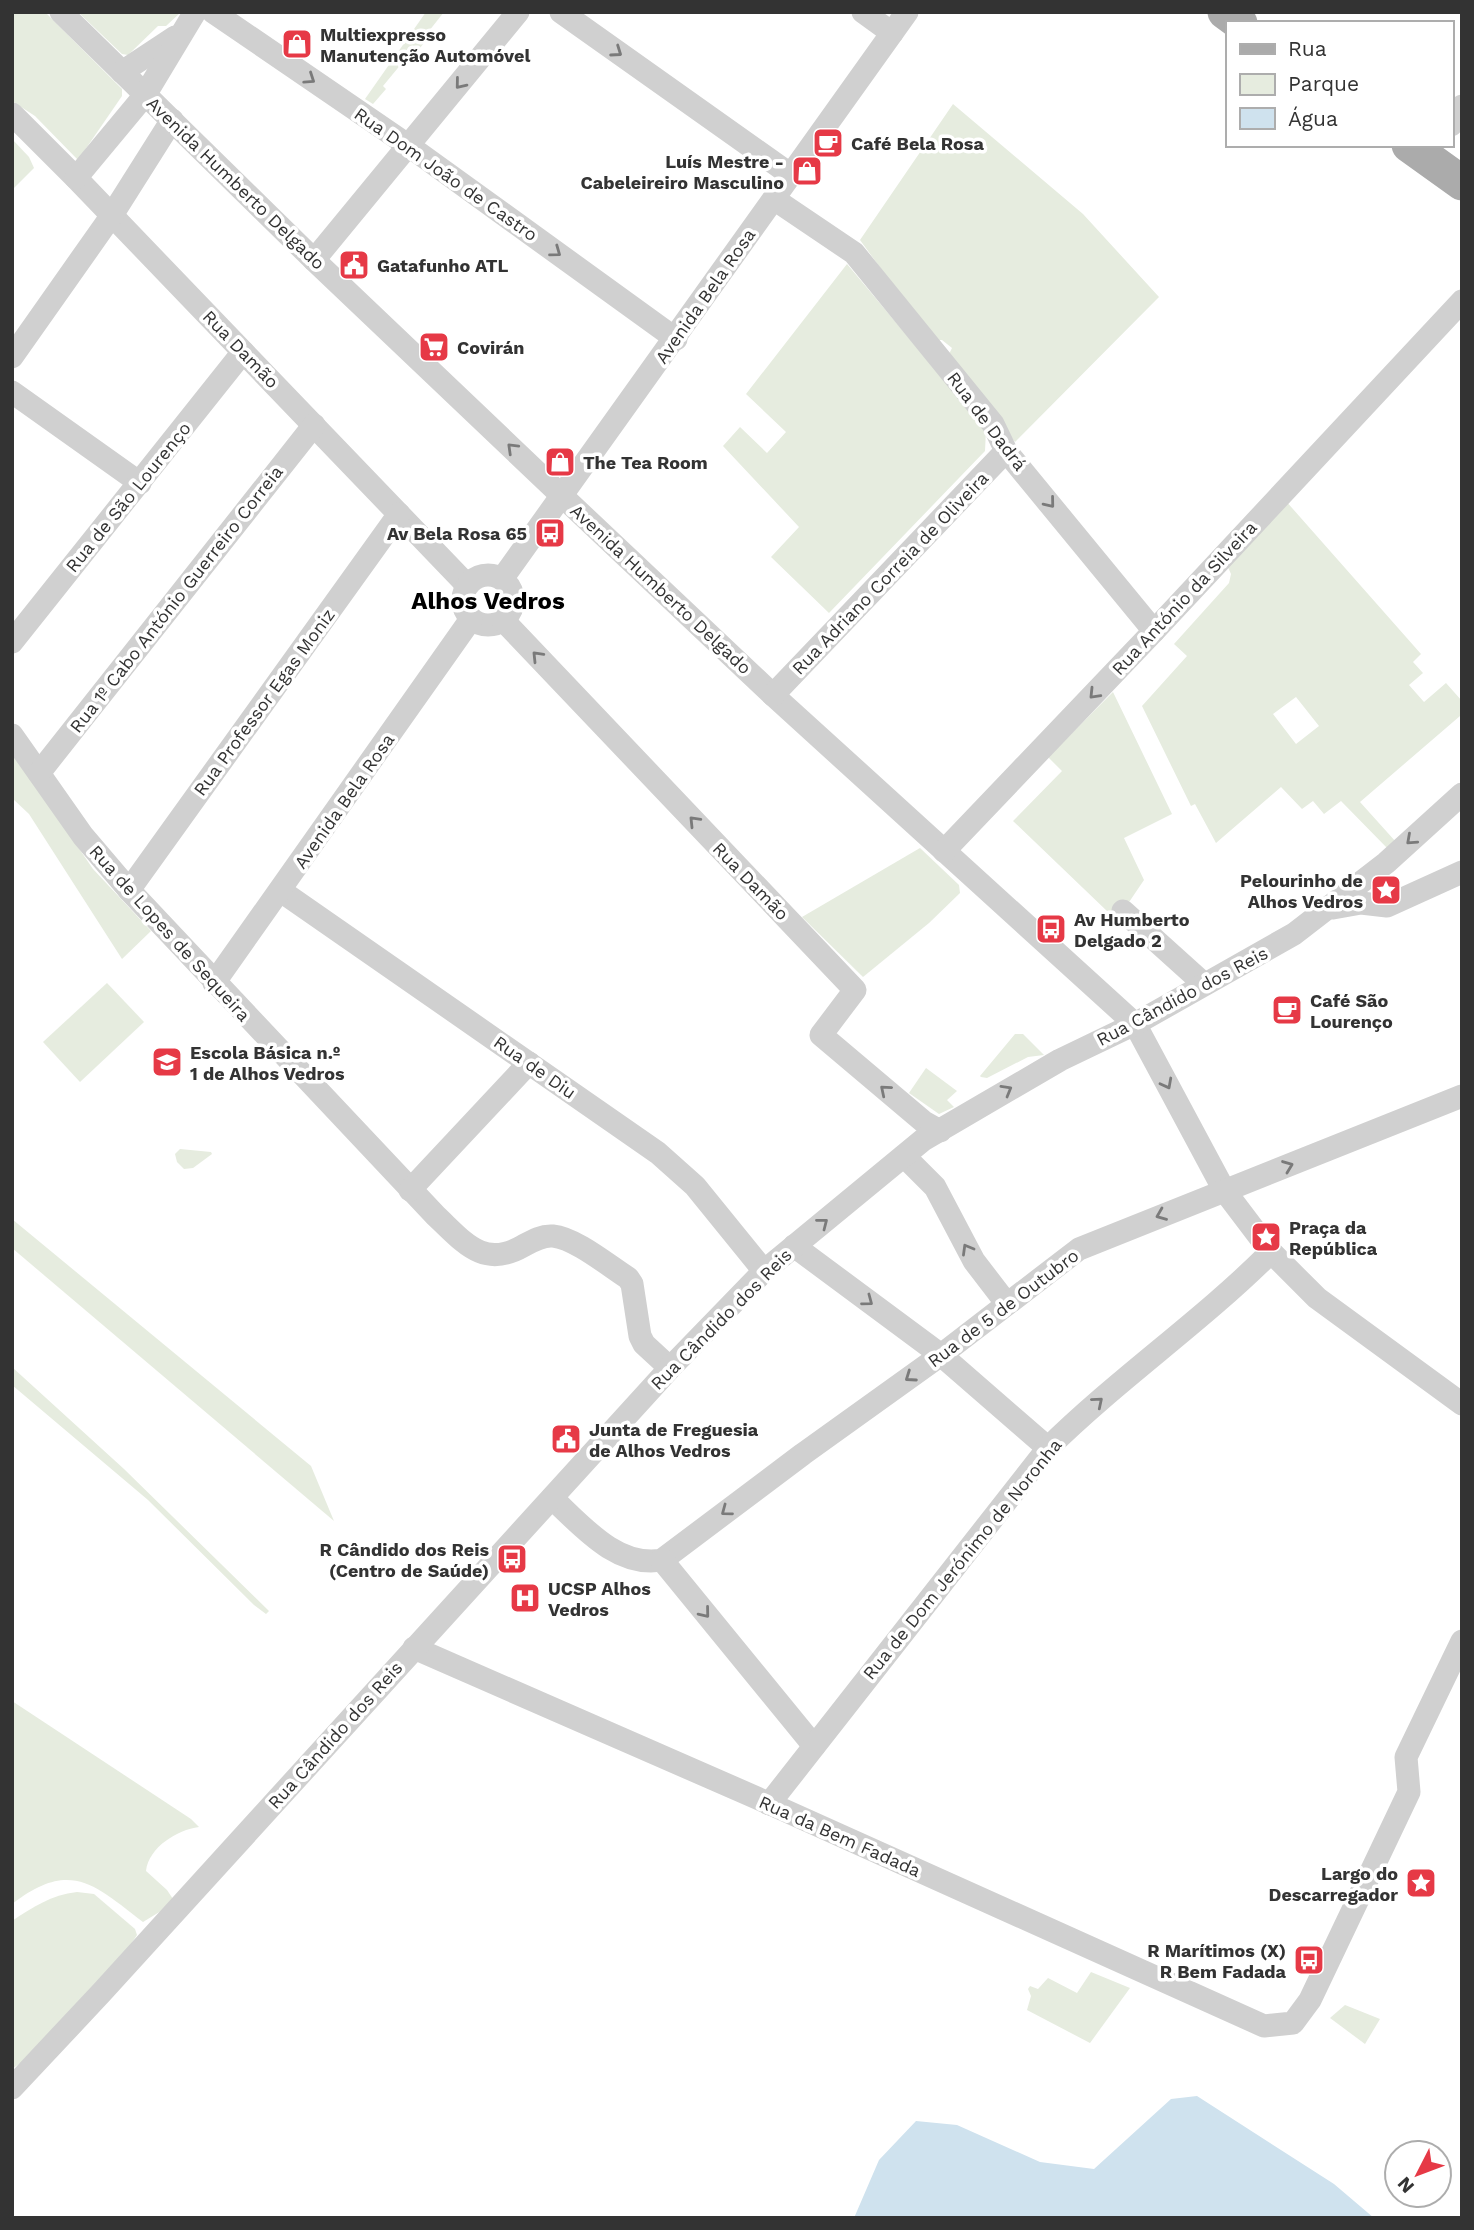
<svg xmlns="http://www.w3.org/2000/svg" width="1474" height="2230" viewBox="0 0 1474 2230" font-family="'Work Sans',sans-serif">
<rect width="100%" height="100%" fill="#fff"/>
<g fill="#e6ecdf" fill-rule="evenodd">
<path d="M12,12H45L122,89V96L78,160L35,116L12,101Z"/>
<path d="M78,12H181L166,26H158L128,55L122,54Z"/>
<path d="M426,12H444L429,31L431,34L420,48L416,46L383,86L386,89L373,104L365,99Z"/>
<path d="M953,104L1083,214L1159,297L1015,442L947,358L952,348L942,340H933L860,240Z"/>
<path d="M12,139L29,157L34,168L12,190Z"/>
<path d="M847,264L986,430L985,451L829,613L771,557L799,527L723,446L740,427L767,453L786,432L746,394Z"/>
<path d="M1285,500L1421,654L1413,662L1423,673L1409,685L1424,702L1446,683L1462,701V717L1460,716L1360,802L1396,842L1388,849L1341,801L1324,814L1313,801L1302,809L1281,787L1216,843L1195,804L1191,806L1142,706L1187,656L1174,644L1229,583L1231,574L1226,563ZM1296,697L1319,726L1296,744L1273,714Z"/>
<path d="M1113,692L1172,814L1124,838L1144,880L1123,911L1108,912L1013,821L1062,771L1048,757Z"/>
<path d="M12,751L93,869L151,931L122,959L29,814L12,798Z"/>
<path d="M920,848L959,885L960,893L929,923L863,977L802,917Z"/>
<path d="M107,983L144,1022L80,1082L43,1042Z"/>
<path d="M1015,1034H1023L1044,1055L1028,1057L987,1078L981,1077L980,1076Z"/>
<path d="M926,1068L957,1091L947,1100L954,1107L939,1114L909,1093Z"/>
<path d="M180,1149L211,1152L212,1154L193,1168L184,1169L177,1162L175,1154Z"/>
<path d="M12,1219L311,1466L334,1521L12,1248Z"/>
<path d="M12,1367L124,1469L269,1611L266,1614L254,1605L148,1500L12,1385Z"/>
<path d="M12,1701L191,1819L199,1827C177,1830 149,1847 146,1871L167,1890L173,1899L161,1911L143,1922C94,1884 70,1859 12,1904Z"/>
<path d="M77,1892L94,1894L135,1929L137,1935L127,1950L22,2062L12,2069V1921C33,1907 51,1895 77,1892Z"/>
<path d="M1091,1972L1130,1988L1090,2043L1027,2010L1031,1996L1028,1989L1030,1986L1038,1989L1048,1978L1077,1993Z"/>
<path d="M1345,2005L1380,2019L1365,2044L1330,2018Z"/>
</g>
<path fill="#cfe2ee" d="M1197,2096L1334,2184L1374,2218H854L879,2160L916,2121L957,2125L1040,2162L1094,2169L1171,2099Z"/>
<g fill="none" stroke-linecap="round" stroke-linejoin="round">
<g stroke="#d0d0d0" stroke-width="23">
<path d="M61,12L314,260L561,495L773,695L1135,1024L1224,1190L1271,1252L1317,1298L1462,1404"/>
<path d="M213,12L409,146L676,339"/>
<path d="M561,12L791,175"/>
<path d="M863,12L892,33"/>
<path d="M122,72L175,37"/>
<path d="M12,114L76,178L467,585"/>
<path d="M1451,125L1462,106"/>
<path d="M76,178L145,95L195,12"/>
<path d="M774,199L854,253L993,424L1006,451L1154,631"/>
<path d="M314,260L518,12"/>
<path d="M12,357L112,215L172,120"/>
<path d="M12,392L140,483"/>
<circle cx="488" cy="600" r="25"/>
<path d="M502,579L907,12"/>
<path d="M503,620L855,990L821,1035L924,1122L940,1131"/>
<path d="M12,642L243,352"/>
<path d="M773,695L1006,451"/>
<path d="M12,735L83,836L129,890L436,1216C464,1242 483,1269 523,1246C532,1241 542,1235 553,1236C575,1238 609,1266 628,1278L632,1284L640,1336L644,1344L670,1368"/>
<path d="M39,773L314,425"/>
<path d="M944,851L1154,631L1462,301"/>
<path d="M129,890L399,514"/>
<path d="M281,891L658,1153L695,1186L764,1271"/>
<path d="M1333,908L1361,903L1387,906L1462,872"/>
<path d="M1123,911L1204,984"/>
<path d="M214,983L471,619"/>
<path d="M904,1156L935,1187L974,1261L1007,1304"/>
<path d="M410,1190L529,1063"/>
<path d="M794,1246L941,1355L1048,1448"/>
<path d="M552,1498C582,1526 617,1568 662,1560L803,1454L941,1355L1079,1249L1462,1096"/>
<path d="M662,1560L814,1746"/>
<path d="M414,1648L757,1798L1264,2026L1293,2023L1310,2000L1409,1792L1406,1757L1462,1641"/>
<path d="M769,1804L1048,1448C1119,1378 1201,1322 1271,1252"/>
<path d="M12,2088L102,1992L670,1368L764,1271L923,1140L1060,1060L1135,1024L1294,934L1386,863L1462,794"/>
</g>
<g stroke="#ababab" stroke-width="35">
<path d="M1225,12L1240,23"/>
<path d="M1409,145L1462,183"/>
</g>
</g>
<defs><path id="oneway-chevron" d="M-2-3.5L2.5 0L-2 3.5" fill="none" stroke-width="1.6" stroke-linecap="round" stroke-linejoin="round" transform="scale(1.75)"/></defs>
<g stroke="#7a7a7a">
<use href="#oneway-chevron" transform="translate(617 52) rotate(35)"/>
<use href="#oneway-chevron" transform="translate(310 79) rotate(34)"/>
<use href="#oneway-chevron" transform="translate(460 84) rotate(129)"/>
<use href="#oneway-chevron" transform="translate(556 252) rotate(36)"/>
<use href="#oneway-chevron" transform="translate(512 448) rotate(-136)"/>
<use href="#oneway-chevron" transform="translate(1050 503) rotate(51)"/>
<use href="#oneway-chevron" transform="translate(537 656) rotate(-134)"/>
<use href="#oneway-chevron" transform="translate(1094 694) rotate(134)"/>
<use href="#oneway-chevron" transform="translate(694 821) rotate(-134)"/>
<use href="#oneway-chevron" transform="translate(1411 840) rotate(138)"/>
<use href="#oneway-chevron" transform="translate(1167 1084) rotate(62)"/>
<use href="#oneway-chevron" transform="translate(885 1090) rotate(-140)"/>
<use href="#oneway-chevron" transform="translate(1007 1090) rotate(-30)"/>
<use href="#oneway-chevron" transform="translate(1288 1166) rotate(-21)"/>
<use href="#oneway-chevron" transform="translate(1161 1215) rotate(158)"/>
<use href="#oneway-chevron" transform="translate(823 1223) rotate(-38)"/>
<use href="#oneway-chevron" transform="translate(967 1249) rotate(-120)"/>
<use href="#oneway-chevron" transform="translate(868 1301) rotate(37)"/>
<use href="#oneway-chevron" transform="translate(910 1377) rotate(145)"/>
<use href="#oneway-chevron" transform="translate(1098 1402) rotate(-40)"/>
<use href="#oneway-chevron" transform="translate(726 1511) rotate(143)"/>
<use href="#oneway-chevron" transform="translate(705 1613) rotate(51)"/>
</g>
<defs>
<g id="shop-square" transform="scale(1.575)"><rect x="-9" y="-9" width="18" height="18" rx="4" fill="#e63946" stroke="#fff"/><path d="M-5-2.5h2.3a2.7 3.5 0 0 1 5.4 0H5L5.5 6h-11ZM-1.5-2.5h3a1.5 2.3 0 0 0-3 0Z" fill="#fff"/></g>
<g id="cafe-square" transform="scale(1.575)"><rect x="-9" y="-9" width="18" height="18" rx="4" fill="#e63946" stroke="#fff"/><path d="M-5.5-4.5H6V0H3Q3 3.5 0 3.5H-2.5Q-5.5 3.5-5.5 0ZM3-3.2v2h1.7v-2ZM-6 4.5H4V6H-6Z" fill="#fff"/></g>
<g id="civic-square" transform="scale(1.575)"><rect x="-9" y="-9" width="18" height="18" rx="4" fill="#e63946" stroke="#fff"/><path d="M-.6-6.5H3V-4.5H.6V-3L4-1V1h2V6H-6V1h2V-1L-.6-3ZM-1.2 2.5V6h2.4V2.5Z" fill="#fff"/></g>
<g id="supermarket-square" transform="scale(1.575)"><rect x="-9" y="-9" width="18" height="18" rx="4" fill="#e63946" stroke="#fff"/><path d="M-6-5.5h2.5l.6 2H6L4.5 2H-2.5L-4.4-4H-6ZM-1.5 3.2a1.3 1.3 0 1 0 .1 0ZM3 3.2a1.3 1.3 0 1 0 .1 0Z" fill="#fff"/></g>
<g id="bus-square" transform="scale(1.575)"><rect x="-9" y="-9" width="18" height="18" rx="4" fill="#e63946" stroke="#fff"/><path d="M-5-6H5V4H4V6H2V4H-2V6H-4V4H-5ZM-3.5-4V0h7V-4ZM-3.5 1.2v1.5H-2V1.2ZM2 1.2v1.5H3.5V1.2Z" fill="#fff"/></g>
<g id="sight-square" transform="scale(1.575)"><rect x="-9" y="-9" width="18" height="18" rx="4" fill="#e63946" stroke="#fff"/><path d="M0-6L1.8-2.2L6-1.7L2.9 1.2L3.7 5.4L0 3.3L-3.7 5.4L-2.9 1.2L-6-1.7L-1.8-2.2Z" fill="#fff"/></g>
<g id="school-square" transform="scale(1.575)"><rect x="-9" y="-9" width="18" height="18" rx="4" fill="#e63946" stroke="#fff"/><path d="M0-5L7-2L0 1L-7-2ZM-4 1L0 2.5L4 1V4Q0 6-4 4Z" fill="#fff"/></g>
<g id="hospital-square" transform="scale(1.575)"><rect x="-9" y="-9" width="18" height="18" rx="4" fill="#e63946" stroke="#fff"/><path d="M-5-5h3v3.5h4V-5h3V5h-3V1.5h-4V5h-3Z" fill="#fff"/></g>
</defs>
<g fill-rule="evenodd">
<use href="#shop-square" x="297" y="44"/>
<use href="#cafe-square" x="828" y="143"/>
<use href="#shop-square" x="807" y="171"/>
<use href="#civic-square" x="354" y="265"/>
<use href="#supermarket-square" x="434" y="347"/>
<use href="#shop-square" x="560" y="462"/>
<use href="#bus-square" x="550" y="533"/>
<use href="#sight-square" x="1386" y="890"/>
<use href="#bus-square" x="1051" y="929"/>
<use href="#cafe-square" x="1287" y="1010"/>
<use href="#school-square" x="167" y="1062"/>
<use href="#sight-square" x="1266" y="1237"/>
<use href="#civic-square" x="566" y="1439"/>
<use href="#bus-square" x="512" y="1559"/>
<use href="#hospital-square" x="525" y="1598"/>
<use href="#sight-square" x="1421" y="1883"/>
<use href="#bus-square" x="1309" y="1960"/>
</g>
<g text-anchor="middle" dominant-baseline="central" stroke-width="7" stroke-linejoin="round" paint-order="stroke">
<g font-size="18" font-weight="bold" fill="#333" stroke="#fff" text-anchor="start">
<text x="320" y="34">Multiexpresso<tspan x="320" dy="21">Manutenção Automóvel</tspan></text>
<text x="851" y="143">Café Bela Rosa</text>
<text x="784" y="161" text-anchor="end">Luís Mestre -<tspan x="784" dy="21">Cabeleireiro Masculino</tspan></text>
<text x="377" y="265">Gatafunho ATL</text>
<text x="457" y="347">Covirán</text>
<text x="583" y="462">The Tea Room</text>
<text x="527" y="533" text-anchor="end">Av Bela Rosa 65</text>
<text x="1363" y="880" text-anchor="end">Pelourinho de<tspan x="1363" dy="21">Alhos Vedros</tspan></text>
<text x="1074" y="919">Av Humberto<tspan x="1074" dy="21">Delgado 2</tspan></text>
<text x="1310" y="1000">Café São<tspan x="1310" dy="21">Lourenço</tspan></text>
<text x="190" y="1052">Escola Básica n.º<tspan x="190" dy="21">1 de Alhos Vedros</tspan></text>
<text x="1289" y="1227">Praça da<tspan x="1289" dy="21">República</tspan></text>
<text x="589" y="1429">Junta de Freguesia<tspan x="589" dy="21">de Alhos Vedros</tspan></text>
<text x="489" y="1549" text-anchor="end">R Cândido dos Reis<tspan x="489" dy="21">(Centro de Saúde)</tspan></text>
<text x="548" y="1588">UCSP Alhos<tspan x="548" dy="21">Vedros</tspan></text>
<text x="1398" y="1873" text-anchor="end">Largo do<tspan x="1398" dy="21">Descarregador</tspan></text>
<text x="1286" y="1950" text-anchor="end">R Marítimos (X)<tspan x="1286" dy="21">R Bem Fadada</tspan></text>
</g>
<g font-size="18" fill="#333" stroke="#fff">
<text transform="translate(446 174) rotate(35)">Rua Dom João de Castro</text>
<text transform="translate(236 183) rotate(44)">Avenida Humberto Delgado</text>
<text transform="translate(705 296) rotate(-55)">Avenida Bela Rosa</text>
<text transform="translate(241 349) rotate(46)">Rua Damão</text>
<text transform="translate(987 421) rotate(53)">Rua de Dadrá</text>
<text transform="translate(128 497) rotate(-51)">Rua de São Lourenço</text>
<text transform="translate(890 573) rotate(-46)">Rua Adriano Correia de Oliveira</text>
<text transform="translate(661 589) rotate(43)">Avenida Humberto Delgado</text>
<text transform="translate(1184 598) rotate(-47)">Rua António da Silveira</text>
<text transform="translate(176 599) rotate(-52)">Rua 1º Cabo António Guerreiro Correia</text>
<text transform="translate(264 702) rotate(-54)">Rua Professor Egas Moniz</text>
<text transform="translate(344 801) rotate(-55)">Avenida Bela Rosa</text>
<text transform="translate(751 881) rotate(46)">Rua Damão</text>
<text transform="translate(170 933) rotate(48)">Rua de Lopes de Sequeira</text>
<text transform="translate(1182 996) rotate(-28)">Rua Cândido dos Reis</text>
<text transform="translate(535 1067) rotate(35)">Rua de Diu</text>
<text transform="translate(1003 1308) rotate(-37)">Rua de 5 de Outubro</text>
<text transform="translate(721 1319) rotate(-45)">Rua Cândido dos Reis</text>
<text transform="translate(962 1559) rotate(-51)">Rua de Dom Jerónimo de Noronha</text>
<text transform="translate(335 1735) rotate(-48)">Rua Cândido dos Reis</text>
<text transform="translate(840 1836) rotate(24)">Rua da Bem Fadada</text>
</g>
<g font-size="24" font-weight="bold" fill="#000" stroke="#fff">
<text x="488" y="601">Alhos Vedros</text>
</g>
</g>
<rect width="1474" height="2230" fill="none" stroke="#333333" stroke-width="28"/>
<rect x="1226" y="21" width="228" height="126" fill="#ffffff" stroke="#adadad" stroke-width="2"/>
<rect x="1240" y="44" width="35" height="10" fill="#ababab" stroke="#adadad" stroke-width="2"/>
<text x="1288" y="56" font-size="21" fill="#333333">Rua</text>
<rect x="1240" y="74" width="35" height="21" fill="#e6ecdf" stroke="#adadad" stroke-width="2"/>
<text x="1288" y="91" font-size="21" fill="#333333">Parque</text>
<rect x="1240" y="108" width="35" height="21" fill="#cfe2ee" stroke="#adadad" stroke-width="2"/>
<text x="1288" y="126" font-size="21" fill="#333333">Água</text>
<g transform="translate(1418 2174) rotate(228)"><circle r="33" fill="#ffffff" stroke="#adadad" stroke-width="2"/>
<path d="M0-5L12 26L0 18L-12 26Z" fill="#e63946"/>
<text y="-10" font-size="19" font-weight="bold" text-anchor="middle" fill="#333333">N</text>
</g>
</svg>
